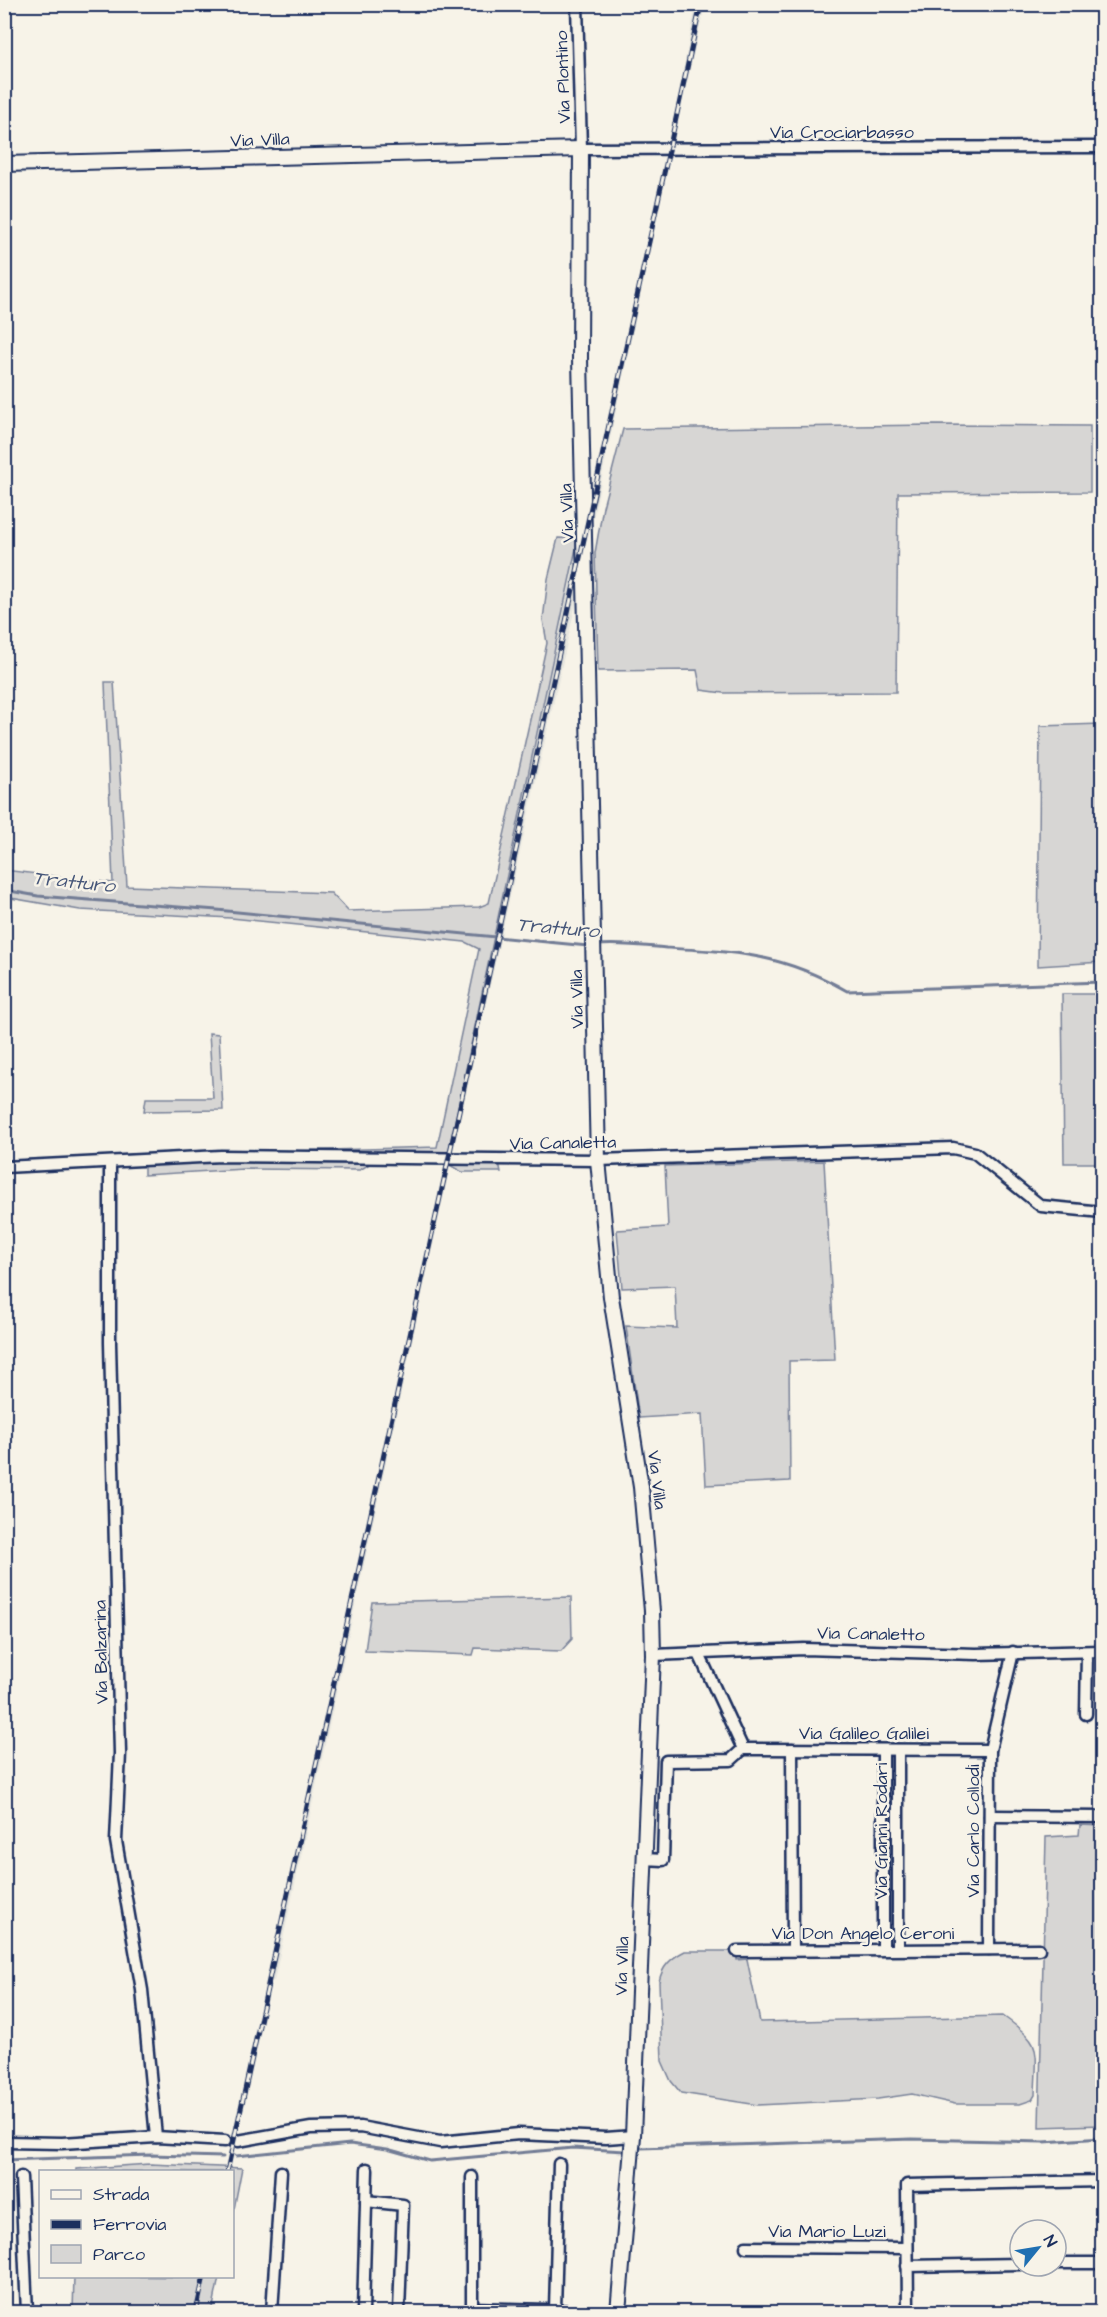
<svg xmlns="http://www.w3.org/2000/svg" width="1107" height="2317" viewBox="0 0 1107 2317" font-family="'Architects Daughter',sans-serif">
<rect width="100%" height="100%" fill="#f7f3e8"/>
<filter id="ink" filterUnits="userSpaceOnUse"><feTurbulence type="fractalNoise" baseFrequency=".0167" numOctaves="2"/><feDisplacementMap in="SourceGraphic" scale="12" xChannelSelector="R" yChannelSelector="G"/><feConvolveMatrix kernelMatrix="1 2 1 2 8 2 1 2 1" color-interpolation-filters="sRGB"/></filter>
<g filter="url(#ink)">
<g fill="#e6e5de">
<path d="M696,5H705L672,144H669Z"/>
<path d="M667,154H670L592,524L589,505Z"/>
<path d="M578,539L580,585L452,1154H448Z"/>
<path d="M446,1163L450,1164L441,1207L274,1981L267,1979Z"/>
</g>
<g fill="#d7d6d4" stroke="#798299" stroke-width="1.5">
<path d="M934,425L1090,426V492L898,493L896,692L723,693L701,690L697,670L598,671L595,553L603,507L623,429Z"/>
<path d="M558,538L578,539L448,1154L497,1153L501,1172H462L446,1163H371L360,1170L244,1169L144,1175V1155L437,1147L479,949L465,942L231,918L80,910L5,897L4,870L113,883L105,682H114L127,886L331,893L348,911L479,907L489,903L540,675L547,643L543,620L548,579Z"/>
<path d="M1102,724V962L1038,966L1040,726Z"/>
<path d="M1062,994H1102V1163H1064Z"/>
<path d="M209,1033L219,1034L223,1110L144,1111L146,1098H213Z"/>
<path d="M824,1161L835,1360L789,1361L790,1481L706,1485L702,1414L639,1418L626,1326L677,1328L675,1286L622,1288L617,1230L668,1227L665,1166Z"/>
<path d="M571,1597L572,1639L561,1651L475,1648L473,1655L365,1651L372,1602Z"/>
<path d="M1080,1825L1102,1826V2125L1039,2127L1046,1837L1079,1835Z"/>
<path d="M685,1951H737V1960L747,1959L760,2022L1003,2016C1044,2045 1036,2048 1035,2095L1032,2100L1020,2104H955L912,2094L878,2099L758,2105L681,2093L671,2081L662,2061L659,1982C662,1966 671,1958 685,1951Z"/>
<path d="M150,2164L242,2168L233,2214L232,2172L76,2171V2169Z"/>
<path d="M74,2277V2276L219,2277L212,2312H73Z"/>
</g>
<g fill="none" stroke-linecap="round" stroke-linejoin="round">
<g stroke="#727c95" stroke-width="3">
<path d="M4,890L38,896L217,910L588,946"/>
<path d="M597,945C620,943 644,946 666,948C739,952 782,954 847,991L1102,982"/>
<path d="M640,2148L912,2139L1044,2142L1102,2138"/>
<path d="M236,2156L350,2144L387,2149L430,2161L573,2148L625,2151"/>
<path d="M4,2160L151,2155L223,2157"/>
</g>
<g stroke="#1b2f5e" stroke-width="15">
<g id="street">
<path d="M577,4L581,149L1102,147"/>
<path d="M110,1163V1343L120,1753L116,1841L142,1990L156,2137"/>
<path d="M4,1167L221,1156L598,1160L953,1148L975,1153L1041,1206L1102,1212"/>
<path d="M699,1654L743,1749L990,1750"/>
<path d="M653,1655L804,1649L976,1654L1102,1651"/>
<path d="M1086,1714L1087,1652"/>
<path d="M792,1749L793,1950"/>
<path d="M883,1750V1949"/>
<path d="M990,1816L1102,1817"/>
<path d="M644,1859L663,1860L666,1761L731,1760L743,1749"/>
<path d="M898,1949V1750"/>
<path d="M989,1949L990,1750L1013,1652"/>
<path d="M737,1951L1039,1949"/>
<path d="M238,2141L311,2128L360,2127L440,2142L519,2134L606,2138L633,2136"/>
<path d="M4,2142L62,2143L156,2137L225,2141"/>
<path d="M21,2177L27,2312"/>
<path d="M366,2201L403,2205L399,2312"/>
<path d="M746,2247L907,2248"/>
<path d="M1056,2263H1102"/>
<path d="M907,2266L1020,2264"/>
<path d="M472,2308L618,2312"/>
<path d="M555,2310L559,2164"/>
<path d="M272,2312L281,2172"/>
<path d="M363,2312L367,2169"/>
<path d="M472,2312V2177"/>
<path d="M908,2312L907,2185L1102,2181"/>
</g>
</g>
<g stroke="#1b2f5e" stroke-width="18">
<path id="secondary" d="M4,164L581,149L580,359L598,1160L611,1297L641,1487L652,1611L653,1655L633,2136L618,2312"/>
</g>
<use href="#street" stroke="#f7f3e8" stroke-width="10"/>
<use href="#secondary" stroke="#f7f3e8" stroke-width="14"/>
<g stroke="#1b2f5e" stroke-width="5">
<g id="rail">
<path d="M227,2172L701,4"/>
<path d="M196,2312L204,2276"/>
</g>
</g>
<use href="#rail" stroke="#f7f3e8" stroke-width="3" stroke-dasharray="9" stroke-linecap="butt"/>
</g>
</g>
<g text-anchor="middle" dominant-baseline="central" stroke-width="5" stroke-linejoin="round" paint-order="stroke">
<g font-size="18" fill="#1b2f5e" stroke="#f7f3e8">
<text transform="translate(563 77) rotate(-92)">Via Plontino</text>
<text x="842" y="132">Via Crociarbasso</text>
<text transform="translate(260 140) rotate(-2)">Via Villa</text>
<text transform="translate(567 513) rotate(-92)">Via Villa</text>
<text transform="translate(577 999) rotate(-91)">Via Villa</text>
<text transform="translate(563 1143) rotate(-1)">Via Canaletta</text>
<text transform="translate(657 1480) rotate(83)">Via Villa</text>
<text transform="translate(871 1634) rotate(1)">Via Canaletto</text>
<text transform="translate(101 1652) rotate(-91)">Via Balzarina</text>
<text x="864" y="1733">Via Galileo Galilei</text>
<text transform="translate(881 1831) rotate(-90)">Via Gianni Rodari</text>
<text transform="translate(973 1831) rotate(-90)">Via Carlo Collodi</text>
<text x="863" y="1933">Via Don Angelo Ceroni</text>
<text transform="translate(622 1966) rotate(-88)">Via Villa</text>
<text x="827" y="2231">Via Mario Luzi</text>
</g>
<g font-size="20" font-style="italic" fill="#465679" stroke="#f7f3e8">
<text transform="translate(74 882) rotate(6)">Tratturo</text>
<text transform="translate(558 928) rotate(5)">Tratturo</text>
</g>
</g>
<rect width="1107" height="2317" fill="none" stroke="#f7f3e8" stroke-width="24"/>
<rect x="12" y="12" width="1083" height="2293" fill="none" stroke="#1b2f5e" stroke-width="2" filter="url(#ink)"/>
<rect x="39" y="2170" width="195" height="108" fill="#f7f3e8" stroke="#9fa5b1" stroke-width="1.5"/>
<rect x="51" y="2190" width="30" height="9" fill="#f7f3e8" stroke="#9fa5b1" stroke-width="1.5"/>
<text x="93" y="2200" font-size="18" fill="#1b2f5e">Strada</text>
<rect x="51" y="2220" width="30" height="9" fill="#1b2f5e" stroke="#9fa5b1" stroke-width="1.5"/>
<text x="93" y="2230" font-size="18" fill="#1b2f5e">Ferrovia</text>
<rect x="51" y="2245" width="30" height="18" fill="#d7d6d4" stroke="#9fa5b1" stroke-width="1.5"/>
<text x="93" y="2260" font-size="18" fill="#1b2f5e">Parco</text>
<g transform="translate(1038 2248) rotate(60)"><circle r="28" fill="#f7f3e8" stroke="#9fa5b1" stroke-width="1.5"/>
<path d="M0-4.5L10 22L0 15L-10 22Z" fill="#1f6fb2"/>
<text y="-9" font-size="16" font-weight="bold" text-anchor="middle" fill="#1b2f5e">N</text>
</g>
</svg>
